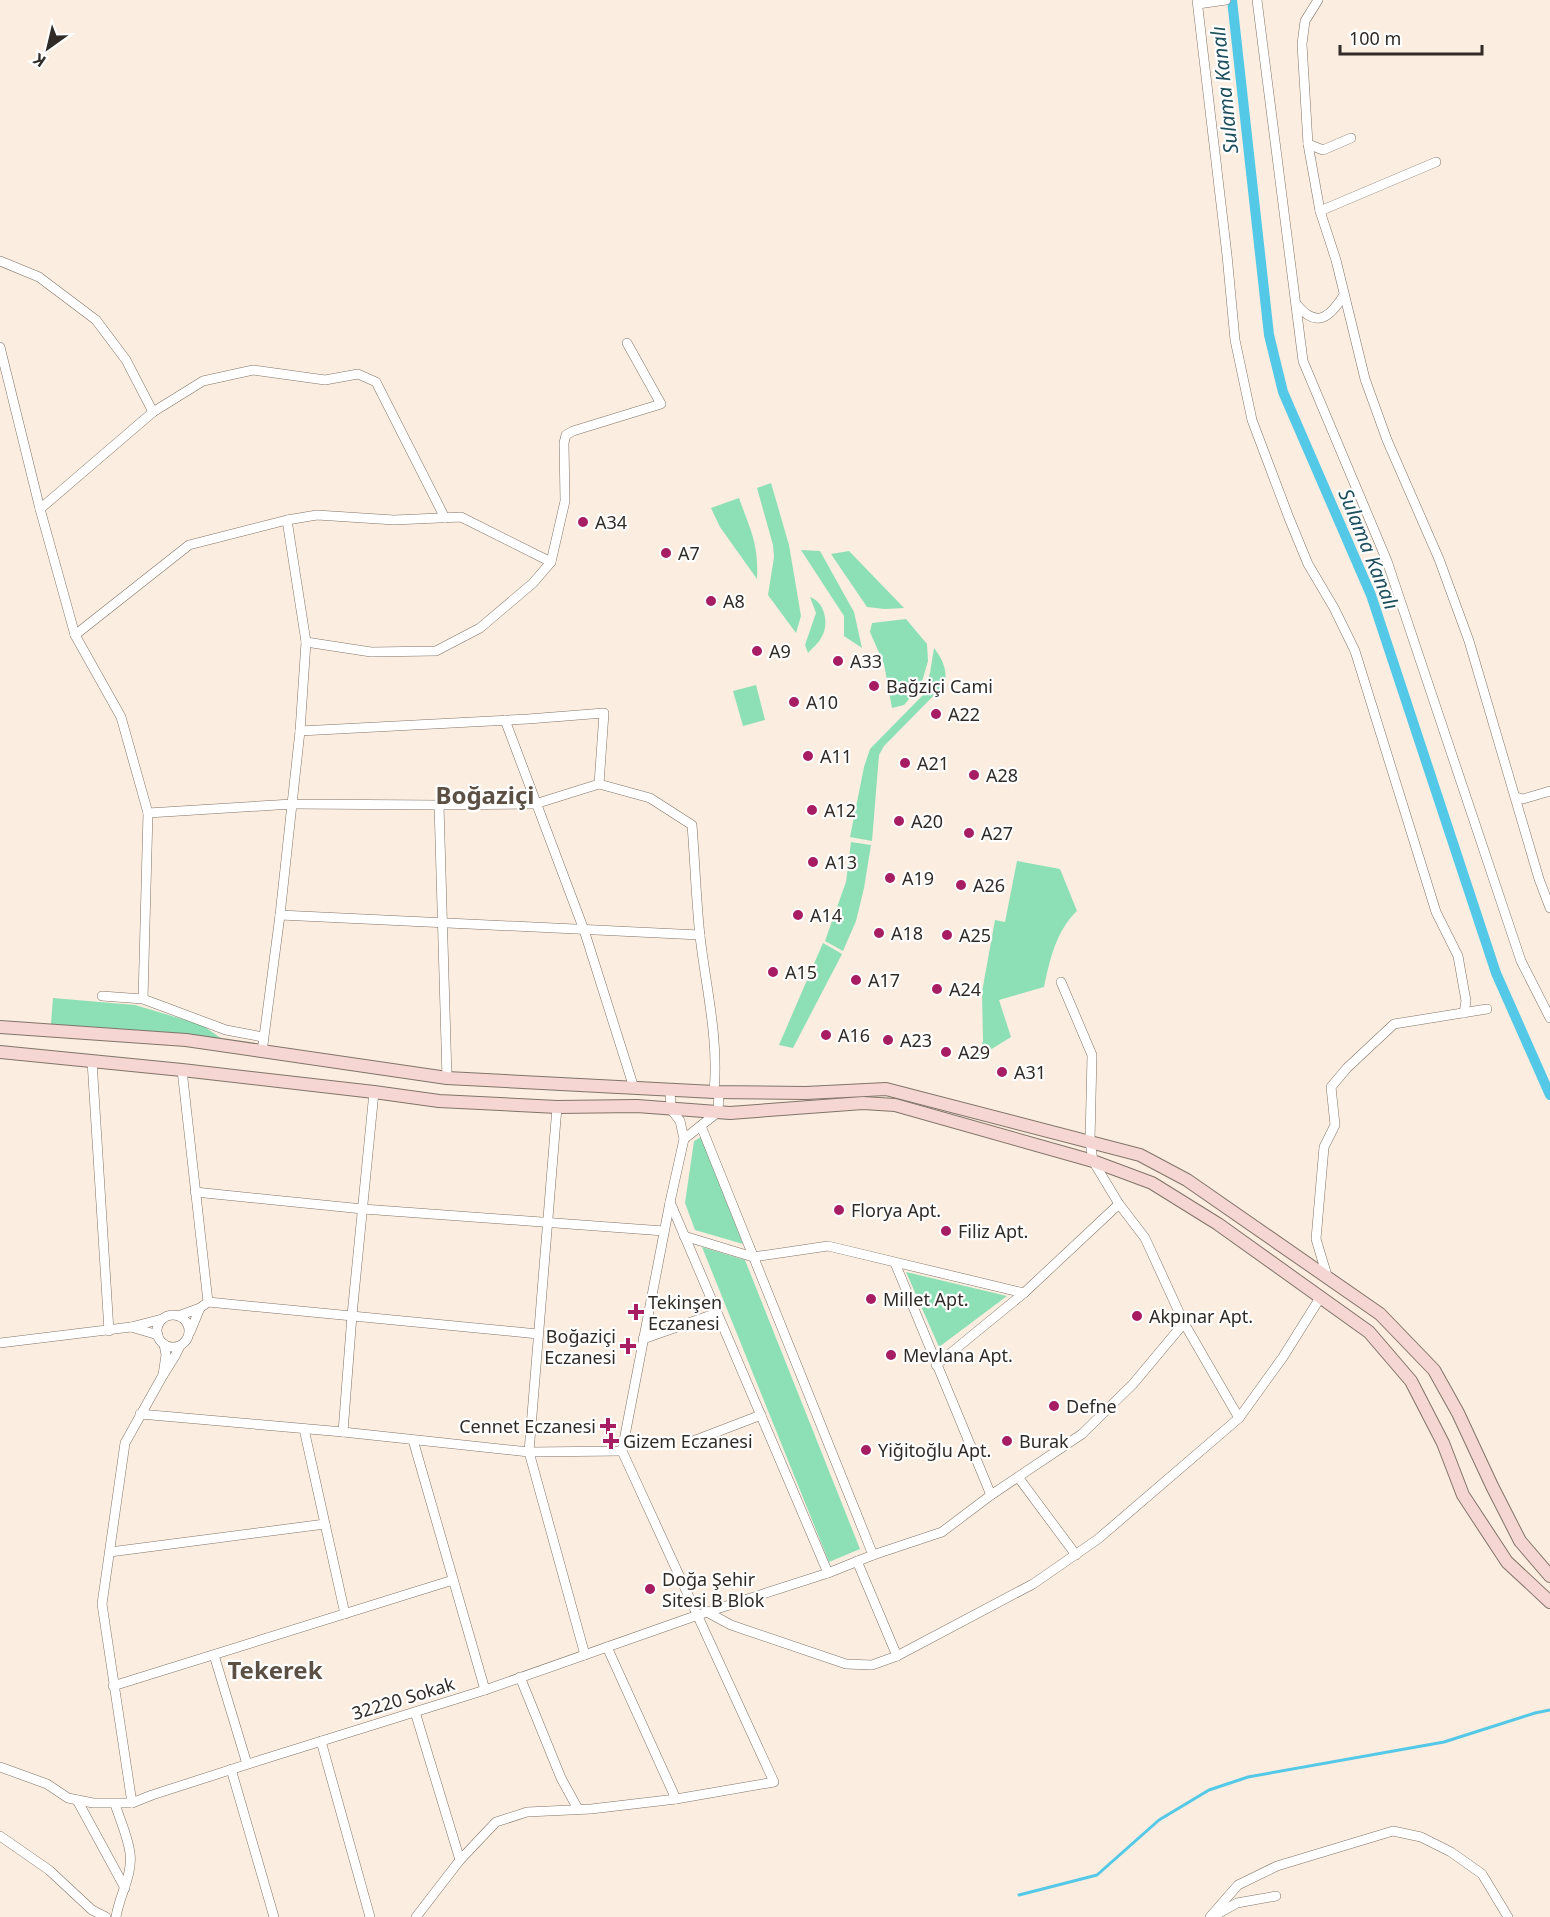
<svg xmlns="http://www.w3.org/2000/svg" width="1550" height="1917" viewBox="0 0 1550 1917" font-family="'Noto Sans',sans-serif">
<rect width="100%" height="100%" fill="#fbeddf"/>
<g fill="#8de0b6">
<path d="M771,483L789,545L801,616L796,633L768,595L774,557L773,545L757,488Z"/>
<path d="M739,498C750,529 759,544 757,579L720,527L711,508Z"/>
<path d="M801,550L820,551L854,612L862,648L844,636V616Z"/>
<path d="M849,551L904,608L885,609L867,607L831,554Z"/>
<path d="M810,597C825,602 830,625 821,638C818,644 812,648 808,653L805,645L816,613Z"/>
<path d="M906,619L927,644L928,661L921,685L904,705L892,708L884,664L870,632L872,623Z"/>
<path d="M934,648C943,660 947,669 945,684L884,746L879,755L872,841L850,837L864,767L870,749L923,695L930,673Z"/>
<path d="M756,685L765,720L743,726L733,691Z"/>
<path d="M851,842L871,845L864,888L856,921L843,951L825,941L846,882Z"/>
<path d="M1017,861L1060,869L1077,911C1056,931 1050,959 1044,987L999,1000L1011,1037L977,1058L983,1041L982,992L995,920L1005,922Z"/>
<path d="M823,943L842,954L793,1048L779,1045Z"/>
<path d="M53,998L135,1005L202,1025L222,1039L51,1024Z"/>
<path d="M701,1137L743,1244L695,1230L685,1203L694,1141Z"/>
<path d="M702,1247L745,1260L860,1549L829,1562Z"/>
<path d="M906,1272L1007,1296L939,1347Z"/>
</g>
<g fill="none" stroke-linecap="round" stroke-linejoin="round">
<path stroke="#54c9e7" stroke-width="3" d="M1019,1895L1097,1875L1159,1820L1209,1790L1248,1777L1444,1742L1535,1713L1550,1710"/>
<path stroke="#54c9e7" stroke-width="10" d="M1232,0L1269,335L1283,392L1371,595L1496,973L1550,1095"/>
<g stroke="#817468" stroke-width="10">
<g id="minor">
<path d="M1197,0L1227,255L1235,340L1252,420L1289,518L1308,564L1334,608L1355,651L1436,912L1458,956L1466,1001L1464,1013"/>
<path d="M1257,0L1303,361L1387,561L1521,961L1550,1018"/>
<path d="M1318,0L1305,21L1302,44L1308,144L1320,211L1336,260L1365,379L1387,440L1439,559L1469,641L1539,879L1550,908"/>
<path d="M1198,4L1226,0"/>
<path d="M1308,144L1323,150L1351,138"/>
<path d="M1320,211L1436,162"/>
<path d="M0,261L39,277L96,320L126,360L153,412"/>
<path d="M1297,305C1317,329 1330,317 1344,295"/>
<path d="M0,347L40,509"/>
<path d="M287,520L317,515L394,520L461,517L551,562"/>
<path d="M75,635L189,545L287,520L306,642"/>
<path d="M505,720L584,930L634,1088"/>
<path d="M300,731L528,719L604,713L599,784L535,804L439,805"/>
<path d="M599,784L650,798L692,825C695,862 696,899 700,936C706,988 719,1039 714,1092"/>
<path d="M1516,797L1523,799L1550,791"/>
<path d="M148,813L292,804L280,915L262,1052"/>
<path d="M280,915L700,935"/>
<path d="M1061,982L1092,1055L1090,1141L1093,1161L1119,1204L1145,1238L1184,1323L1239,1418"/>
<path d="M102,996L143,999L226,1030L263,1037"/>
<path d="M143,999L148,813L121,717L75,635L40,509L153,412L203,381L253,370L325,380L358,374L376,382L445,518"/>
<path d="M92,1061L109,1331"/>
<path d="M182,1070L208,1302L200,1308"/>
<path d="M447,1078L439,805L292,804L300,731L306,642L371,652L436,651L480,628L533,583L551,562L565,501L564,443L566,435L573,431L661,404L627,343"/>
<path d="M670,1090L671,1109L680,1121L684,1139"/>
<path d="M557,1107L529,1452L585,1655"/>
<path d="M701,1126L873,1555"/>
<path d="M195,1192L363,1209L664,1231"/>
<path d="M670,1202L828,1573"/>
<path d="M684,1236L753,1257L828,1246L1024,1293"/>
<path d="M895,1263L991,1495"/>
<path d="M1328,1279L1316,1239L1324,1147L1335,1125L1331,1087L1347,1068L1394,1024L1487,1009"/>
<path d="M208,1302L538,1334"/>
<circle cx="173" cy="1331" r="16"/>
<path d="M178,1316L200,1308L190,1332"/>
<path d="M158,1335L131,1327L162,1319"/>
<path d="M643,1339L717,1313"/>
<path d="M0,1343L131,1327"/>
<path d="M164,1344L166,1355L163,1375L175,1356L180,1346"/>
<path d="M936,1365L1024,1293L1119,1204"/>
<path d="M140,1414L343,1432L529,1452L622,1451"/>
<path d="M304,1429L345,1614"/>
<path d="M343,1432L352,1315L374,1092"/>
<path d="M413,1440L485,1690"/>
<path d="M688,1443L761,1415"/>
<path d="M1018,1477L1076,1555"/>
<path d="M110,1552L325,1524"/>
<path d="M857,1561L897,1656"/>
<path d="M707,1612L731,1625L846,1664L872,1665L897,1656L1033,1584L1098,1539L1239,1418L1283,1357L1320,1298"/>
<path d="M607,1647L676,1799"/>
<path d="M214,1655L247,1764"/>
<path d="M520,1677L561,1778L578,1809"/>
<path d="M113,1686L453,1580"/>
<path d="M415,1712L460,1860"/>
<path d="M321,1741L370,1917"/>
<path d="M0,1767L47,1784L68,1798L93,1803H132L152,1795L264,1759L485,1690L698,1615L828,1573L873,1555L942,1532L991,1495L1082,1434L1133,1384L1184,1323"/>
<path d="M231,1769L274,1917"/>
<path d="M77,1800L125,1888"/>
<path d="M132,1803L102,1604L125,1443L163,1375"/>
<path d="M115,1804C120,1820 128,1837 130,1853C133,1875 119,1896 116,1917"/>
<path d="M0,1836L49,1870L92,1910L106,1917"/>
<path d="M1214,1916L1237,1903L1276,1896"/>
<path d="M416,1917L460,1860L496,1822L527,1812L591,1809L676,1799L774,1782L622,1451L670,1202L684,1139L718,1112L719,1092"/>
<path d="M1210,1917L1238,1885L1277,1866L1393,1831L1421,1837L1451,1852L1482,1874L1508,1917"/>
</g>
</g>
<g stroke="#817468" stroke-width="14">
<g id="secondary">
<path d="M0,1027L186,1040L447,1078L714,1092L806,1093L886,1089L1140,1155L1187,1180L1380,1314L1434,1370L1458,1413L1492,1486L1520,1541L1550,1576"/>
<path d="M0,1052L182,1070L374,1092L439,1101L557,1107L637,1106L730,1113L863,1103L895,1105L1093,1161L1152,1183L1218,1224L1369,1332L1411,1381L1443,1443L1463,1495L1507,1562L1550,1602"/>
</g>
</g>
<use href="#minor" stroke="#fff" stroke-width="9"/>
<use href="#secondary" stroke="#f5d6d3" stroke-width="12"/>
</g>
<g fill="#a61d64" stroke="#fff" stroke-width="2">
<circle cx="583" cy="522" r="6"/>
<circle cx="666" cy="553" r="6"/>
<circle cx="711" cy="601" r="6"/>
<circle cx="757" cy="651" r="6"/>
<circle cx="838" cy="661" r="6"/>
<circle cx="874" cy="686" r="6"/>
<circle cx="794" cy="702" r="6"/>
<circle cx="936" cy="714" r="6"/>
<circle cx="808" cy="756" r="6"/>
<circle cx="905" cy="763" r="6"/>
<circle cx="974" cy="775" r="6"/>
<circle cx="812" cy="810" r="6"/>
<circle cx="899" cy="821" r="6"/>
<circle cx="969" cy="833" r="6"/>
<circle cx="813" cy="862" r="6"/>
<circle cx="890" cy="878" r="6"/>
<circle cx="961" cy="885" r="6"/>
<circle cx="798" cy="915" r="6"/>
<circle cx="879" cy="933" r="6"/>
<circle cx="947" cy="935" r="6"/>
<circle cx="773" cy="972" r="6"/>
<circle cx="856" cy="980" r="6"/>
<circle cx="937" cy="989" r="6"/>
<circle cx="826" cy="1035" r="6"/>
<circle cx="888" cy="1040" r="6"/>
<circle cx="946" cy="1052" r="6"/>
<circle cx="1002" cy="1072" r="6"/>
<circle cx="839" cy="1210" r="6"/>
<circle cx="946" cy="1231" r="6"/>
<circle cx="871" cy="1299" r="6"/>
<path d="M633 1303h6v6h6v6h-6v6h-6v-6h-6v-6h6z"/>
<circle cx="1137" cy="1316" r="6"/>
<path d="M625 1337h6v6h6v6h-6v6h-6v-6h-6v-6h6z"/>
<circle cx="891" cy="1355" r="6"/>
<circle cx="1054" cy="1406" r="6"/>
<path d="M605 1417h6v6h6v6h-6v6h-6v-6h-6v-6h6z"/>
<path d="M608 1432h6v6h6v6h-6v6h-6v-6h-6v-6h6z"/>
<circle cx="1007" cy="1441" r="6"/>
<circle cx="866" cy="1450" r="6"/>
<circle cx="650" cy="1589" r="6"/>
</g>
<g text-anchor="middle" dominant-baseline="central" stroke-width="4.5" stroke-linejoin="round" paint-order="stroke">
<g font-size="18" fill="#302b26" stroke="#fff" text-anchor="start">
<text x="595" y="522">A34</text>
<text x="678" y="553">A7</text>
<text x="723" y="601">A8</text>
<text x="769" y="651">A9</text>
<text x="850" y="661">A33</text>
<text x="886" y="686">Bağziçi Cami</text>
<text x="806" y="702">A10</text>
<text x="948" y="714">A22</text>
<text x="820" y="756">A11</text>
<text x="917" y="763">A21</text>
<text x="986" y="775">A28</text>
<text x="824" y="810">A12</text>
<text x="911" y="821">A20</text>
<text x="981" y="833">A27</text>
<text x="825" y="862">A13</text>
<text x="902" y="878">A19</text>
<text x="973" y="885">A26</text>
<text x="810" y="915">A14</text>
<text x="891" y="933">A18</text>
<text x="959" y="935">A25</text>
<text x="785" y="972">A15</text>
<text x="868" y="980">A17</text>
<text x="949" y="989">A24</text>
<text x="838" y="1035">A16</text>
<text x="900" y="1040">A23</text>
<text x="958" y="1052">A29</text>
<text x="1014" y="1072">A31</text>
<text x="851" y="1210">Florya Apt.</text>
<text x="958" y="1231">Filiz Apt.</text>
<text x="883" y="1299">Millet Apt.</text>
<text x="648" y="1302">Tekinşen<tspan x="648" dy="21">Eczanesi</tspan></text>
<text x="1149" y="1316">Akpınar Apt.</text>
<text x="616" y="1336" text-anchor="end">Boğaziçi<tspan x="616" dy="21">Eczanesi</tspan></text>
<text x="903" y="1355">Mevlana Apt.</text>
<text x="1066" y="1406">Defne</text>
<text x="596" y="1426" text-anchor="end">Cennet Eczanesi</text>
<text x="623" y="1441">Gizem Eczanesi</text>
<text x="1019" y="1441">Burak</text>
<text x="878" y="1450">Yiğitoğlu Apt.</text>
<text x="662" y="1579">Doğa Şehir<tspan x="662" dy="21">Sitesi B Blok</tspan></text>
</g>
<g font-size="18" fill="#302b26" stroke="#fff">
<text transform="translate(403 1698) rotate(-17)">32220 Sokak</text>
</g>
<g font-size="20" font-style="italic" fill="#1d4f5c" stroke="#fff">
<text transform="translate(1224 90) rotate(-96)">Sulama Kanalı</text>
<text transform="translate(1369 549) rotate(68)">Sulama Kanalı</text>
</g>
<g font-size="24" font-weight="bold" fill="#5c5044" stroke="#fff">
<text x="485" y="794">Boğaziçi</text>
<text x="275" y="1669">Tekerek</text>
</g>
</g>
<g transform="translate(48 48) rotate(214)" stroke="#ffffff" stroke-width="4.5" paint-order="stroke">
<path d="M0-4.5L10 22L0 15L-10 22Z" fill="#302b26"/>
<text y="-9" font-size="16" font-weight="bold" text-anchor="middle" fill="#302b26">K</text>
</g>
<path d="M1340 45v9h142v-9" fill="none" stroke="#302b26" stroke-width="3"/>
<text x="1349" y="45" font-size="18" fill="#302b26" stroke="#ffffff" stroke-width="4.5" paint-order="stroke">100 m</text>
</svg>
